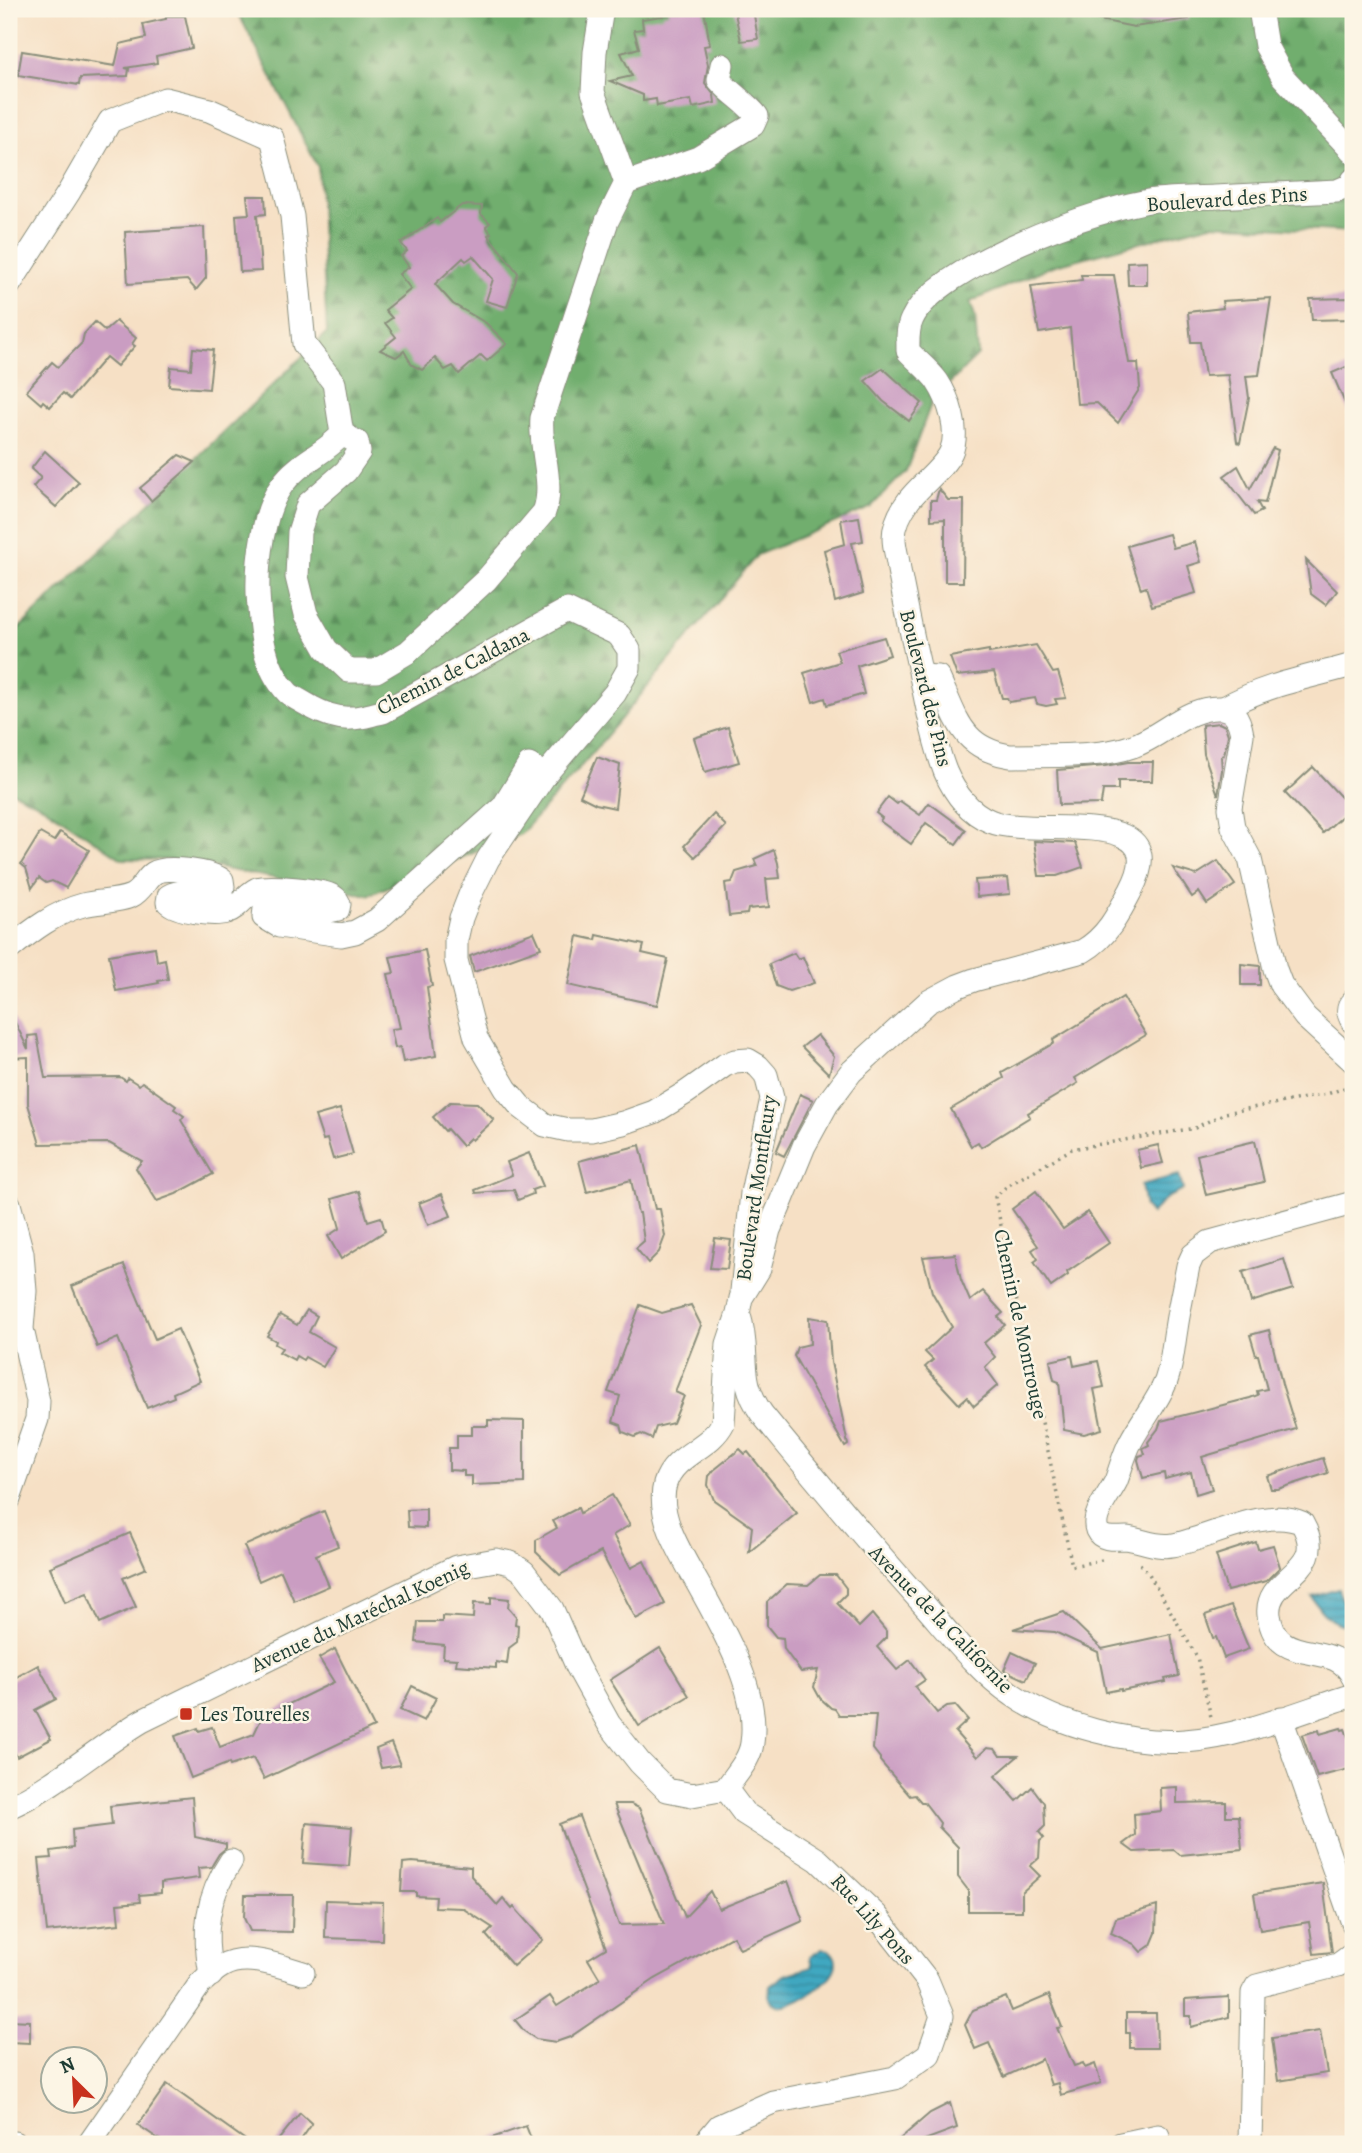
<svg xmlns="http://www.w3.org/2000/svg" width="1362" height="2153" viewBox="0 0 1362 2153" font-family="Alegreya,serif">
<defs>
<pattern id="forest-firs" width="22" height="20" patternUnits="userSpaceOnUse" patternTransform="scale(1.75)"><rect width="22" height="20" fill="#71ae6e"/><path d="M5 1l3.5 6h-7zM16 11l3.5 6h-7z" fill="#5c8f5b"/></pattern>
<pattern id="water-rules" width="6" height="5" patternUnits="userSpaceOnUse" patternTransform="scale(1.75)"><rect width="6" height="5" fill="#41a8c1"/><path d="M0 2.5h6" fill="none" stroke="#368a9e"/></pattern>
</defs>
<rect width="100%" height="100%" fill="#fcf5e5"/>
<filter id="ink" filterUnits="userSpaceOnUse"><feTurbulence type="fractalNoise" baseFrequency=".0143" numOctaves="2"/><feDisplacementMap in="SourceGraphic" scale="14" xChannelSelector="R" yChannelSelector="G"/><feConvolveMatrix kernelMatrix="1 2 1 2 8 2 1 2 1" color-interpolation-filters="sRGB"/></filter>
<filter id="wash" filterUnits="userSpaceOnUse"><feTurbulence type="fractalNoise" baseFrequency=".00686" numOctaves="4" result="noise"/><feDisplacementMap in="SourceGraphic" scale="28" xChannelSelector="R" yChannelSelector="G"/><feGaussianBlur stdDeviation="1.57" result="paint"/><feColorMatrix in="noise" values="0 0 0 0 0 0 0 0 0 0 0 0 0 0 0 0 0 1.4 0 .05"/><feComposite in="paint" operator="in"/></filter>
<g filter="url(#wash)">
<rect width="100%" height="100%" fill="#f6e0c5"/>
<path fill="url(#forest-firs)" stroke="#487651" stroke-width="2" d="M236,9H1353V232L1211,224L1052,266L970,302L975,316L978,355L932,401L906,471L870,508L757,555L589,757L521,834L368,895L174,860L122,859L43,806L9,790V638L327,333L318,167Z"/>
<g fill="url(#water-rules)" stroke="#30727a" stroke-width="2">
<path d="M1179,1175L1183,1190L1166,1198L1151,1214L1145,1207L1141,1185Z"/>
<path d="M1338,1589L1350,1620L1344,1625C1329,1622 1319,1610 1312,1597Z"/>
<path d="M822,1949L829,1950C855,1970 802,2002 784,2005C777,2007 773,2004 769,1999L770,1986L785,1975L812,1967L810,1957Z"/>
</g>
<g id="blocks">
<g fill="#ca9dc2">
<path d="M668,9H704L710,45L704,46L708,65L705,83L714,95L715,103L693,108L691,100L657,106L656,99L643,101V95L610,81L632,76L621,53L639,48L634,30L643,29L642,19L663,16V14L669,13Z"/>
<path d="M734,9H753L758,39L741,41Z"/>
<path d="M1086,9H1188L1189,19L1134,27L1085,17Z"/>
<path d="M166,16H185L192,48L156,56L157,63L125,68L129,69L128,76L80,78L79,85L18,75L22,51L115,66L120,44L146,38L143,24L166,19Z"/>
<path d="M247,196H265L266,214L257,215L261,271L240,272L236,215L249,214Z"/>
<path d="M462,205L482,206L481,214L490,223L486,226L491,233L488,235L518,273L507,307L486,301L493,279L473,256L466,261L463,258L435,284L453,304L486,323L507,344L487,361L481,355L459,374L453,366L445,370L435,358L422,370L412,365L404,351L396,357L380,350L396,337L385,323L392,318L385,310L411,289L399,274L409,267L401,256L407,251L401,243L437,218L440,222Z"/>
<path d="M204,227L206,278L196,290L187,280L128,284L125,232Z"/>
<path d="M1147,261V285H1128L1127,262Z"/>
<path d="M1081,275H1114L1129,363H1138L1140,388L1118,423L1097,403L1077,404L1070,328L1039,333L1031,286L1082,280Z"/>
<path d="M1271,298L1259,375L1246,376L1249,398L1240,443L1237,442L1228,375L1205,376L1200,342H1191L1188,312L1223,308L1222,301Z"/>
<path d="M1350,298L1351,319L1312,320L1310,299Z"/>
<path d="M116,321L136,338L132,344L135,346L117,366L106,357L70,399L63,393L50,407L43,401L41,404L26,391L52,362L58,367L82,343L84,334L95,322L105,331Z"/>
<path d="M193,348L213,350L209,389L169,386L171,367L191,369Z"/>
<path d="M1353,364V422L1332,373Z"/>
<path d="M883,368L922,403L909,421L883,401L865,381Z"/>
<path d="M1273,448L1278,450L1265,503L1257,502L1262,511L1254,515L1224,476L1238,466L1250,489Z"/>
<path d="M45,451L79,482L56,507L33,487L41,478L31,469Z"/>
<path d="M179,455L195,462L151,501L140,488Z"/>
<path d="M939,489L948,500H964L963,582H945V519L931,520V500H936Z"/>
<path d="M859,517L863,541L852,543L863,593L835,602L824,550L845,544L841,520Z"/>
<path d="M1169,534L1173,548L1195,542L1201,562L1188,566L1196,593L1152,606L1146,587L1141,589L1127,546Z"/>
<path d="M1306,560L1337,591L1326,605L1311,594Z"/>
<path d="M884,637L890,655L857,666L864,694L827,705L825,698L813,702L804,673L840,662L836,651Z"/>
<path d="M1036,645L1053,673L1058,672L1066,698L1055,699L1057,704L1046,706L1037,704L1035,698L1009,702L1007,698H1002L994,672L957,676L950,657L989,650V653Z"/>
<path d="M1219,723L1225,726L1228,735L1224,755L1221,756L1222,770L1218,795L1204,754L1202,725Z"/>
<path d="M728,727L739,762L705,772L694,738Z"/>
<path d="M597,757L620,765L615,808L596,804L580,796Z"/>
<path d="M1128,762H1153L1152,781H1118V790H1103L1101,804L1059,805L1057,770L1106,766Z"/>
<path d="M1313,767L1351,808L1323,833L1285,793Z"/>
<path d="M888,797L897,804L900,801L920,815L929,803L966,830L956,844L926,823L911,844L880,821L882,818L876,813Z"/>
<path d="M714,814L726,826L695,857L684,846Z"/>
<path d="M60,832L89,850L66,888L52,881L46,883L39,878L32,888L26,868L21,864L40,833L54,841Z"/>
<path d="M1034,841L1075,843L1083,867L1057,876H1039Z"/>
<path d="M774,850L778,863L780,878L766,879L769,907L748,909L747,914L729,916L725,883L732,882L736,872L757,866L754,859Z"/>
<path d="M1218,861L1235,885L1207,904L1199,892L1192,897L1173,868L1196,875Z"/>
<path d="M1008,878L1010,894L977,897L975,880Z"/>
<path d="M534,932L541,948L474,972L470,956Z"/>
<path d="M597,935L644,945L642,953L668,959L657,1005L568,985L578,936L596,940Z"/>
<path d="M155,947L157,961L165,959L168,979L158,981L159,983L116,991L109,955Z"/>
<path d="M425,950L432,986L427,987L436,1056L403,1062L400,1047L395,1048L391,1029L400,1028L388,974L394,973L390,957Z"/>
<path d="M794,953L798,959L803,957L814,983L789,991L776,986L769,964Z"/>
<path d="M1241,964L1260,966V985H1241Z"/>
<path d="M1123,997L1146,1035L1075,1078L1078,1083L1028,1113L1030,1117L981,1147L978,1142L971,1146L951,1109L1004,1078L1002,1073L1054,1043L1053,1040Z"/>
<path d="M9,1010L28,1049V1036L37,1035L45,1078L120,1077L126,1081L128,1078L139,1085L142,1082L176,1106L174,1109L184,1116L181,1120L213,1174L176,1194L157,1201L136,1168L142,1161L109,1143L40,1144L28,1104V1057L9,1058Z"/>
<path d="M817,1035L834,1056L829,1074L802,1047Z"/>
<path d="M800,1094L813,1100L784,1156L776,1152Z"/>
<path d="M450,1102L477,1103L494,1120L472,1140L470,1138L462,1146L447,1129L445,1131L433,1117Z"/>
<path d="M340,1109L353,1154L333,1159L327,1139L323,1140L315,1116Z"/>
<path d="M1255,1141L1264,1182L1206,1195L1197,1155Z"/>
<path d="M640,1145L655,1209H660L665,1236L659,1252L648,1263L636,1248L644,1241L640,1213H638L631,1180L587,1192L579,1161Z"/>
<path d="M1158,1145L1163,1163L1141,1168L1137,1150Z"/>
<path d="M529,1153L543,1186L532,1190L533,1194L518,1200L514,1190L476,1193L475,1190L512,1175L507,1162Z"/>
<path d="M359,1191L368,1221L381,1217L385,1231L341,1259L328,1236L340,1228L332,1199Z"/>
<path d="M1036,1191L1063,1229L1088,1212L1109,1243L1067,1272L1068,1275L1051,1287L1034,1262L1038,1259L1032,1250L1038,1246L1012,1209Z"/>
<path d="M442,1194L451,1216L428,1225L419,1203Z"/>
<path d="M715,1238L731,1240L727,1269L710,1268Z"/>
<path d="M955,1254L961,1280L970,1301L983,1291L1003,1313L998,1317L1005,1325L984,1343L995,1357L985,1367L998,1385L974,1406L967,1397L959,1404L925,1367L933,1360L925,1352L952,1327L932,1292L923,1257Z"/>
<path d="M1284,1259L1293,1289L1251,1302L1243,1272Z"/>
<path d="M124,1265L155,1339L178,1329L200,1381L173,1393L174,1397L147,1408L118,1338L97,1347L72,1286Z"/>
<path d="M640,1305L662,1313L691,1305L701,1325L675,1392L684,1396L673,1423L656,1427L652,1439L641,1434L635,1437L623,1432L621,1425L613,1422L620,1396L608,1392Z"/>
<path d="M307,1310L317,1316L309,1332L335,1347L323,1367L305,1357L303,1360L296,1356L294,1360L279,1352L282,1348L275,1344L276,1341L267,1336L280,1315L297,1325Z"/>
<path d="M809,1317L828,1320L831,1362L848,1445L845,1447L794,1356L797,1347L810,1344Z"/>
<path d="M1269,1330L1282,1384L1296,1429L1202,1457L1212,1489L1196,1494L1191,1472L1165,1479L1164,1473L1143,1478L1138,1460L1139,1456L1145,1454L1143,1448L1149,1445L1148,1442L1158,1429L1161,1421L1250,1398L1258,1395L1257,1391L1267,1389L1258,1355H1256L1250,1335Z"/>
<path d="M1072,1356L1074,1366L1098,1361L1104,1387L1094,1389L1102,1429L1084,1434L1064,1430L1059,1382L1054,1380L1050,1361Z"/>
<path d="M488,1420L524,1421V1483L472,1485V1476H464V1471L449,1470V1448H457V1435H472V1426H488Z"/>
<path d="M740,1449L745,1454L748,1452L797,1513L749,1552L752,1527L714,1500L708,1485L709,1476L714,1470Z"/>
<path d="M1323,1458L1328,1473L1278,1489H1271L1267,1476Z"/>
<path d="M612,1495L630,1525L613,1535L631,1568L644,1561L665,1604L636,1619L601,1552L560,1575L536,1552V1540L557,1528L553,1521L578,1508L580,1513Z"/>
<path d="M426,1509V1528L408,1527L407,1510Z"/>
<path d="M324,1511L338,1546L316,1555L329,1586L294,1601L281,1571L259,1581L244,1546Z"/>
<path d="M130,1533L146,1568L123,1578L136,1607L100,1623L87,1593L65,1602L50,1567Z"/>
<path d="M1256,1542L1258,1549L1273,1545L1280,1567L1266,1581L1227,1591L1216,1555Z"/>
<path d="M820,1575H836L846,1588V1594L837,1603L859,1627L872,1614L886,1631V1638L877,1647L897,1670L910,1660L925,1680L915,1687L937,1713L947,1706L955,1705L968,1720L955,1732L977,1757L987,1748L995,1749L1000,1756H1018L995,1776L1017,1801L1032,1787L1044,1803L1045,1826L1039,1832L1044,1838L1040,1841L1039,1858L1030,1866L1040,1876L1022,1892V1911H968V1890L958,1877V1847L939,1827L940,1823L924,1802H921L915,1795L910,1796L880,1761V1758L873,1749L876,1715H839L835,1709L831,1708L820,1698L814,1687L818,1670L801,1672L784,1649L783,1638L776,1637L767,1626V1602L787,1584L808,1585Z"/>
<path d="M491,1597L509,1599L508,1607L516,1616L515,1624L518,1625L517,1642L509,1648L507,1664L496,1662V1668L456,1665L457,1659L443,1658L444,1645L416,1642L418,1622H442V1616L473,1618L474,1603L491,1604Z"/>
<path d="M1231,1606L1249,1649L1224,1658L1216,1637L1213,1638L1205,1615Z"/>
<path d="M1064,1612L1102,1649L1171,1634L1179,1676L1165,1679L1166,1682L1121,1691V1689L1106,1692L1098,1652L1055,1632L1013,1629Z"/>
<path d="M660,1648L689,1696L639,1726L610,1680Z"/>
<path d="M335,1649L374,1727L264,1779L253,1758L230,1766L229,1763L191,1778L175,1736L198,1728L199,1731L212,1727L220,1747L254,1734L262,1717L334,1682L319,1658Z"/>
<path d="M1012,1652L1035,1663L1026,1680L1004,1670Z"/>
<path d="M38,1665L56,1699L35,1710L51,1739L17,1757L9,1742V1681Z"/>
<path d="M412,1686L436,1698L424,1721L400,1710Z"/>
<path d="M1341,1728L1342,1730L1345,1729L1348,1737L1353,1735V1768L1317,1777L1302,1735L1319,1730L1320,1734Z"/>
<path d="M391,1743L400,1765L381,1768L376,1749Z"/>
<path d="M1177,1787V1803L1226,1802V1816H1239L1242,1849L1180,1855L1174,1850L1134,1852L1123,1844L1135,1835L1134,1814L1161,1811L1160,1788Z"/>
<path d="M192,1797L195,1837L226,1844V1848L219,1854L211,1867L198,1868L199,1878L161,1883V1893L139,1895L140,1902L117,1904L119,1924L47,1932L39,1859L52,1858L51,1851L73,1848L72,1830L112,1825L110,1806Z"/>
<path d="M614,1804H631L639,1808L685,1917L710,1891L719,1909L788,1881L803,1921L740,1949L733,1936L655,1979L570,2037L556,2042L536,2039L524,2031L515,2020L550,1996L557,2006L600,1979L588,1959L606,1948L559,1824L579,1816L619,1925L664,1924Z"/>
<path d="M306,1823L352,1827L349,1866L303,1863Z"/>
<path d="M412,1862L471,1867V1876L497,1905L503,1898L512,1909L514,1907L543,1940L513,1966L486,1935L493,1928L462,1908L435,1907L436,1897L416,1896V1892H401L403,1863Z"/>
<path d="M1323,1883L1332,1952L1314,1954L1309,1922L1260,1930L1254,1894Z"/>
<path d="M245,1895H293L292,1932L250,1931L244,1918Z"/>
<path d="M326,1900L383,1902L382,1940L325,1938Z"/>
<path d="M1157,1906L1156,1933L1151,1945L1141,1952L1134,1944L1111,1933L1116,1918Z"/>
<path d="M1049,1995L1062,2027L1057,2028L1074,2066L1083,2063L1085,2068L1095,2064L1101,2083L1061,2095L1058,2083L1051,2085L1042,2059L1004,2077L989,2043L975,2049L965,2025L973,2010L1006,1997L1012,2011Z"/>
<path d="M1229,1997V2017L1191,2027V2016H1185V2000Z"/>
<path d="M1126,2013H1156L1157,2048H1130V2033H1126Z"/>
<path d="M9,2020L30,2021V2043L9,2042Z"/>
<path d="M1320,2031L1327,2073L1278,2081L1272,2038Z"/>
<path d="M167,2084L251,2144H166L138,2125Z"/>
<path d="M950,2103L957,2128L914,2144H894L930,2113Z"/>
<path d="M300,2113L312,2124L298,2144H275Z"/>
<path d="M526,2126L532,2141L522,2144H480V2142Z"/>
</g>
</g>
</g>
<g filter="url(#ink)">
<use href="#blocks" fill-opacity="0" stroke="#8a8e7c" stroke-width="2"/>
<g fill="none" stroke-linecap="round" stroke-linejoin="round">
<g stroke="#8a8e7c" stroke-width="25">
<g id="minor">
<path d="M1260,9L1266,46L1283,77L1353,152"/>
<path d="M626,183L698,158L753,125L757,116C746,102 731,94 719,80L722,65"/>
<path d="M9,285L69,192L110,121L165,99L209,110L272,138L292,216L304,344L334,383L342,434C325,454 298,462 282,485C263,510 257,562 258,593C260,628 262,666 288,693C294,698 303,702 311,707C322,713 338,719 351,718C362,718 372,714 383,712L567,610L619,635L629,650V668L615,693L545,775"/>
<path d="M342,434L357,442L359,452L346,471L308,504L299,532L297,577L306,614L326,649L349,671H376L408,652L486,580L544,512C555,484 539,448 542,418L607,221L626,183L593,92L595,52L602,9"/>
<path d="M921,676L938,677C957,718 961,748 1010,756C1046,755 1100,758 1133,746C1163,736 1187,706 1221,708C1235,709 1240,722 1242,735L1230,808L1233,827L1250,859L1275,969L1281,985L1305,1017L1353,1061"/>
<path d="M1224,708C1264,685 1309,677 1353,665"/>
<path d="M9,949C31,931 56,912 83,905C99,901 117,902 131,896C142,891 145,879 154,873C166,865 211,872 222,880L223,887L220,893C204,900 186,886 169,896L168,902C177,911 214,916 226,912C239,908 245,895 257,889C267,885 322,890 332,896C337,898 337,900 339,904L338,909L320,913L269,906L265,908L264,917L279,926L341,935L355,932L377,920L503,807L529,765L545,775L488,859L470,895L461,918L456,940V960L476,1038L506,1089L520,1106L545,1125L568,1130H592L623,1123L654,1112L687,1092L725,1065L735,1061L748,1060L758,1066L766,1075L772,1098L752,1193L742,1291"/>
<path d="M1353,1001C1346,1008 1348,1014 1353,1022"/>
<path d="M1353,1203L1210,1242L1193,1255L1188,1266C1184,1287 1179,1308 1176,1329C1173,1347 1172,1364 1166,1381C1157,1403 1142,1420 1131,1441C1124,1454 1121,1468 1116,1481C1110,1494 1091,1515 1097,1530C1102,1541 1117,1538 1126,1538C1143,1540 1156,1548 1173,1545C1209,1538 1267,1506 1302,1523C1331,1573 1264,1575 1269,1615C1276,1670 1334,1637 1353,1677"/>
<path d="M9,1204L22,1253L25,1291L22,1329L38,1401L37,1419L9,1499"/>
<path d="M739,1315C751,1355 736,1377 762,1414C816,1480 870,1545 927,1608C952,1637 981,1674 1013,1695C1056,1725 1132,1745 1185,1741C1242,1737 1299,1712 1353,1695"/>
<path d="M1281,1718L1353,1923"/>
<path d="M9,1807C57,1785 97,1748 142,1721L456,1567L496,1560L511,1563L524,1572L552,1609L577,1666L609,1724L640,1763L667,1790L692,1795L726,1789C735,1775 750,1760 752,1743C760,1691 722,1628 698,1584C683,1557 656,1516 665,1484C674,1454 710,1449 723,1423L728,1344L738,1314L741,1298L759,1269L769,1230L779,1207L804,1146L827,1104L851,1072L928,1002L958,986L974,980L1083,951C1107,937 1118,915 1131,890C1178,801 1034,840 990,821C968,812 954,792 945,771C931,734 925,691 916,653C910,625 904,597 899,570C898,559 894,548 894,538C894,524 901,511 909,500C920,485 944,468 951,452C960,431 949,399 937,381C929,370 917,361 908,351C908,340 907,329 912,319C936,266 1099,207 1156,200C1175,198 1195,198 1215,197C1255,195 1296,193 1337,191L1351,185L1353,180"/>
<path d="M211,1975C203,1932 206,1898 231,1861"/>
<path d="M14,2144V2143"/>
<path d="M89,2144L200,1984C207,1978 214,1970 222,1966C245,1952 280,1966 303,1973"/>
<path d="M704,2144L719,2126L773,2102L895,2078L929,2054L942,2016L927,1980L876,1915L818,1860L744,1813L726,1789"/>
<path d="M1121,2144L1158,2136"/>
<path d="M1250,2144L1253,1993L1257,1986L1338,1965L1353,1954"/>
</g>
</g>
<g stroke="#8a8e7c" stroke-width="3.5" stroke-dasharray="2 5" stroke-linecap="butt">
<path d="M1102,1560L1072,1566L995,1197L1007,1186L1072,1149L1195,1128L1225,1113L1327,1094L1353,1085"/>
<path d="M1140,1564L1149,1574L1197,1657L1211,1717"/>
</g>
<use href="#minor" stroke="#fff" stroke-width="23"/>
</g>
</g>
<rect fill="#c8321e" stroke="#fcf5e5" stroke-width="2.5" x="179" y="1707" width="14" height="14" rx="3.5"/>
<g text-anchor="middle" dominant-baseline="central" stroke-width="5" stroke-linejoin="round" paint-order="stroke">
<g font-size="21" fill="#1f3d34" stroke="#fcf5e5">
<text transform="translate(1227 199) rotate(-4)">Boulevard des Pins</text>
<text transform="translate(453 671) rotate(-27)">Chemin de Caldana</text>
<text transform="translate(926 688) rotate(76)">Boulevard des Pins</text>
<text transform="translate(756 1188) rotate(-82)">Boulevard Montfleury</text>
<text transform="translate(1021 1324) rotate(78)">Chemin de Montrouge</text>
<text transform="translate(360 1616) rotate(-25)">Avenue du Maréchal Koenig</text>
<text transform="translate(941 1619) rotate(46)">Avenue de la Californie</text>
<text transform="translate(873 1919) rotate(48)">Rue Lily Pons</text>
</g>
<g font-size="21" fill="#1f3d34" stroke="#fcf5e5" text-anchor="start">
<text x="200" y="1714">Les Tourelles</text>
</g>
</g>
<rect width="1362" height="2153" fill="none" stroke="#fcf5e5" stroke-width="35"/>
<g transform="translate(74 2080) rotate(336)"><circle r="33" fill="#fcf5e5" stroke="#a4ab9e" stroke-width="2"/>
<path d="M0-5L12 26L0 18L-12 26Z" fill="#c8321e"/>
<text y="-10" font-size="19" font-weight="bold" text-anchor="middle" fill="#1f3d34">N</text>
</g>
</svg>
